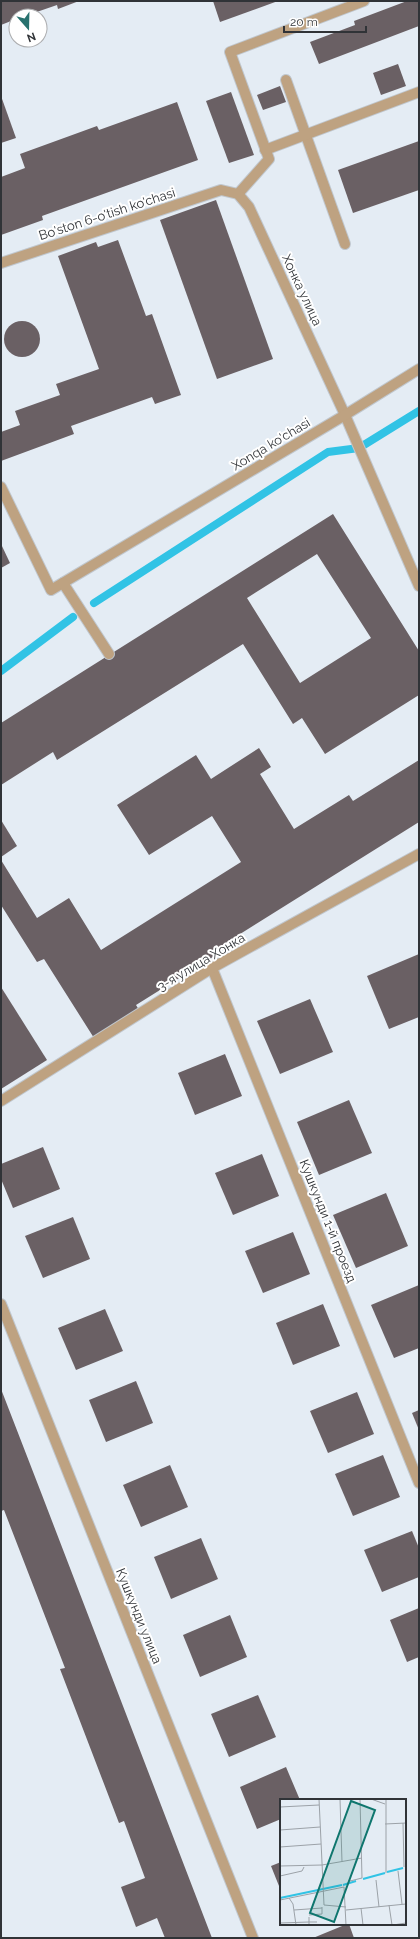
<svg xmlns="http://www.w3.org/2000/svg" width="420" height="1939" viewBox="0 0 420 1939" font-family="Raleway,sans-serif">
<rect width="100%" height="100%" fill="#e4ecf4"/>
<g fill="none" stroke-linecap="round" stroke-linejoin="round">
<g stroke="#31c3e5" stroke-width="8">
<path d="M94,603L328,452L359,448L419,411"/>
<path d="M1,671L73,617"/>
</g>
</g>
<g fill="#6a6064" fill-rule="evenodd">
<path d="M1,1H79L58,9L57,5L25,16H16V19L1,25Z"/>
<path d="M213,1H278L220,22Z"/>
<path d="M407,1H419V26L319,64L310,42L355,25L354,21Z"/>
<path d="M398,64L406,86L381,95L373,73Z"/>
<path d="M280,86L286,102L263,110L257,95Z"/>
<path d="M231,92L254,155L229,163L206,101Z"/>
<path d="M1,96L16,138L1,143Z"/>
<path d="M177,102L198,160L42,216L43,220L1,235V177L25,168L20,154L97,126L99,130Z"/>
<path d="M419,141V190L353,213L338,170Z"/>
<path d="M216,200L273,359L217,379L160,220Z"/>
<path d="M118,240L146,316L152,314L181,395L155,404L152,397L71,426L74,434L1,461V432L20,425L15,411L60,395L56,384L99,369L58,256L96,242L98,247Z"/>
<circle cx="22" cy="339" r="18"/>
<path d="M333,514L419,651V695L325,754L302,718L293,724L243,644L57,760L53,752L1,785V723ZM317,554L371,638L300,683L247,598Z"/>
<path d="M1,544L10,563L1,568Z"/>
<path d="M259,748L271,767L260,774L294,829L349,795L353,801L419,760V822L213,951L216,955L136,1005L139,1010L94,1038L44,959L37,962L1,905V860L37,918L69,898L101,950L241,862L212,816L149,855L117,805L196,755L211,779Z"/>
<path d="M1,820L17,846L1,857Z"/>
<path d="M419,954V1017L389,1029L367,976Z"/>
<path d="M1,987L47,1060L1,1089Z"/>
<path d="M310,999L333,1052L280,1074L257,1021Z"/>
<path d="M225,1054L242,1096L195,1115L178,1073Z"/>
<path d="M349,1100L372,1153L319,1175L297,1122Z"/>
<path d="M43,1147L60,1189L13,1208L1,1179V1164Z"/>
<path d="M262,1154L279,1196L233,1215L215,1173Z"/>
<path d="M386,1193L408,1246L356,1268L333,1215Z"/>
<path d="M73,1217L90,1259L43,1278L25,1236Z"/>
<path d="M293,1232L310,1274L263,1293L245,1251Z"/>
<path d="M419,1285V1348L394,1358L371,1305Z"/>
<path d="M323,1304L340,1346L293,1365L276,1323Z"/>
<path d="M105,1309L123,1351L76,1370L58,1328Z"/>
<path d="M136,1381L153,1423L106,1442L89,1400Z"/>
<path d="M1,1389L42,1495L212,1938H165L157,1918L136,1927L121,1887L145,1878L124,1821L119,1823L60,1669L65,1668L4,1510L1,1511Z"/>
<path d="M357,1392L374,1434L328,1453L310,1411Z"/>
<path d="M419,1410V1430L412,1413Z"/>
<path d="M383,1455L400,1497L353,1516L335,1474Z"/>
<path d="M170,1465L188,1507L141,1527L123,1485Z"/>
<path d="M412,1531L419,1548V1577L382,1592L364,1550Z"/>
<path d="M201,1538L218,1579L171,1599L154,1557Z"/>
<path d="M419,1608V1657L407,1662L390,1620Z"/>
<path d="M230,1615L247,1657L200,1677L183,1635Z"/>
<path d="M258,1695L276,1737L229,1757L211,1714Z"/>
<path d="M286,1767L300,1800H281V1819L257,1829L240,1787Z"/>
<path d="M281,1862V1891L271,1866Z"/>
<path d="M349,1924L354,1938H313L347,1924Z"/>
</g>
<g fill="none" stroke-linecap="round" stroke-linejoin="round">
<g stroke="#c0c7ce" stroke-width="12">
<g id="minor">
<path d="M286,80L345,244"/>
<path d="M265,150L419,92"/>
<path d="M238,194L269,159L230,52L364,1"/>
<path d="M1,263L221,190L238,194L249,207L345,415L419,586"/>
<path d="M1,487L51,590L345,415L419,369"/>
<path d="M63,583L109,654"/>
<path d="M212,968L419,1483"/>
<path d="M1,1101L212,968L419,854"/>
<path d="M1,1304L253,1938"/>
</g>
</g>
<use href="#minor" stroke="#bea281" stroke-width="10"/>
</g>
<g text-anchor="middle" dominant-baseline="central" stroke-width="4" stroke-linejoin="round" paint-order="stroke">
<g font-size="13" fill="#303337" stroke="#fff">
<text transform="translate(107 214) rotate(-18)">Bo'ston 6-o'tish ko'chasi</text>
<text transform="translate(302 290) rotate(65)">Хонка улица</text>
<text transform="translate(271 444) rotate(-31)">Xonqa ko'chasi</text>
<text transform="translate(201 962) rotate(-31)">3-я улица Хонка</text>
<text transform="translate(328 1221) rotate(68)">Кушкунди 1-й проезд</text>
<text transform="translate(139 1616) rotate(68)">Кушкунди улица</text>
</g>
</g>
<g transform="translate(280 1799)">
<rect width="126" height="126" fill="#e4ecf4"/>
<path fill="none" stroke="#31c3e5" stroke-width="2" d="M107,73L123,69M83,80L105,74M63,86L76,82M0,99L62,86"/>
<path fill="none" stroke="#9ca2a8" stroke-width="1" d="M39,0L44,106L66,108M60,0L62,63M91,0L105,5M0,8L39,6M123,24L124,68M105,25L126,24M0,31L40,28M0,48L41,45M0,67L42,66L82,59M118,72L122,105M106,74V0M0,77L22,72L24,68M96,81L99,108M70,82L82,79L80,0M9,99L13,105L16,126M0,101L64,88L66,126M109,106L112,126M81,109L83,126M14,111L42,109M66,111L126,105M29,116L42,115V108M29,118V123H37M0,124L29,123V126M113,126L126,124"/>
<path fill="#0f766e" fill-opacity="0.15" stroke="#0f766e" stroke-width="2" d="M71,2L95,11L54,123L30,114Z"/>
<rect width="126" height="126" fill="none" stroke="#303337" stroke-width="2"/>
</g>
<rect width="420" height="1939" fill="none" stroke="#303337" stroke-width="4"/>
<g transform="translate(28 28) rotate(160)"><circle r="19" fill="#ffffff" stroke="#acadaf"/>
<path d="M0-3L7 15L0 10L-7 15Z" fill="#28726f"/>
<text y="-6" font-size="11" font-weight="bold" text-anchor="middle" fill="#303337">N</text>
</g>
<path d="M284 26v6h82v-6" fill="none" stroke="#303337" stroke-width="2"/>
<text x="290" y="26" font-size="12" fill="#303337" stroke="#ffffff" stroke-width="3" paint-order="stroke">20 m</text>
</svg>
